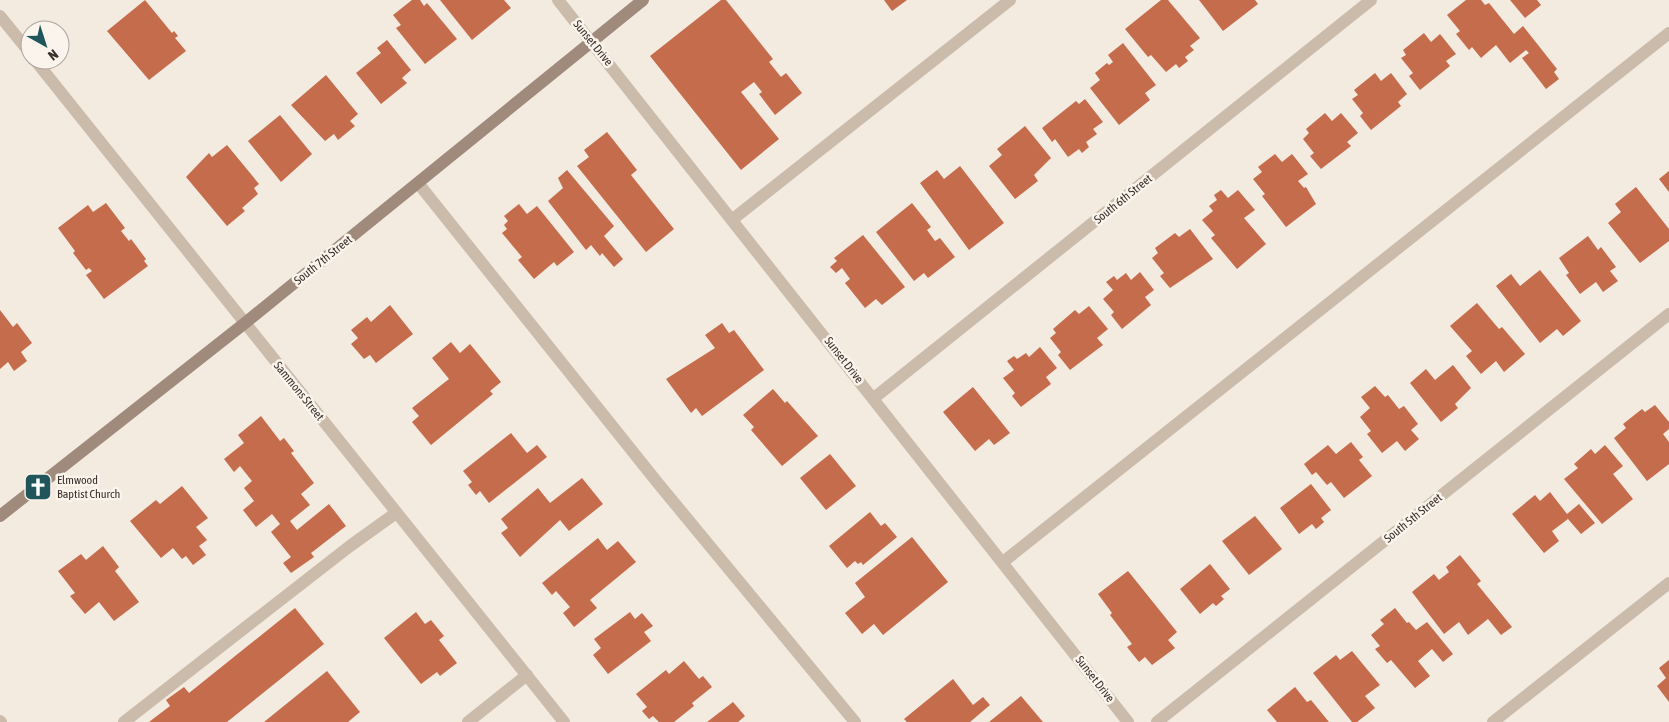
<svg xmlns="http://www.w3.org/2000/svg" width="1669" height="722" viewBox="0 0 1669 722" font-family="'Asap Condensed',sans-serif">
<rect width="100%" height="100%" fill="#f3eae0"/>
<g fill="#c56c4c">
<path d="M145,0L172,33L174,31L178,36L175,38L186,51L149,80L107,31Z"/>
<path d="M412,0H420L424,6L427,3L457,39L425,64L396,28L401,25L393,15Z"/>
<path d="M440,0H504L511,8L472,40Z"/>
<path d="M721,0H726L773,59L769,62L781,77L786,73L802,93L775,115L759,94L762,92L754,82L741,92L779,139L741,170L650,56Z"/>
<path d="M884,0H907L892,11Z"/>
<path d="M1161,0H1168L1200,38L1190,46L1194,50L1185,57L1188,61L1179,68L1176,64L1166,72L1151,55L1148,57L1125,29Z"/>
<path d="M1199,0H1255L1258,4L1223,31Z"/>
<path d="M1466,0H1481L1485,5L1489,3L1514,34L1523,26L1557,69L1554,72L1559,79L1546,89L1522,58L1529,53L1526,50L1510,63L1496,45L1481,58L1472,47L1469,50L1456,34L1460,31L1447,15Z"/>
<path d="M1510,0H1537L1541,5L1525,18Z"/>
<path d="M1424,33L1431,42L1440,34L1456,54L1446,61L1450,66L1420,90L1409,76L1413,73L1401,58L1406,55L1403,50Z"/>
<path d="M387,40L411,70L402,78L407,83L381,104L356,73L381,53L377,48Z"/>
<path d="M1123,43L1156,85L1145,93L1150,100L1119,125L1090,88L1100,80L1095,73L1107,63L1109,65L1113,62L1108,55Z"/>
<path d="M1375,73L1381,81L1391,73L1407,94L1398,102L1401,106L1371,130L1360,116L1363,113L1352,99L1358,95L1354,90Z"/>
<path d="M326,75L358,114L350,121L355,126L338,140L334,134L325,141L291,105Z"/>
<path d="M1085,99L1103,122L1093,129L1097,134L1086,142L1089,147L1082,153L1079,149L1068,157L1055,139L1052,142L1042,128L1076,101L1079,104Z"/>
<path d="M1325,113L1332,121L1341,113L1358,133L1347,142L1351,146L1321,169L1310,156L1314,153L1303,139L1309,133L1306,129Z"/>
<path d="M280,115L312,154L281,182L248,141Z"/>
<path d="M1025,126L1051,158L1034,175L1038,181L1015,199L989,166L1002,155L997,149Z"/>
<path d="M607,132L637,170L631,175L674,229L646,252L577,166L589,157L584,150Z"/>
<path d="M227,145L259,184L254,188L258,194L242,208L245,211L227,226L186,177L209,153L212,157Z"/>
<path d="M1275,154L1282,162L1292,154L1308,174L1298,181L1304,188L1306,187L1316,204L1286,227L1262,196L1265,194L1253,179L1262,172L1258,167Z"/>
<path d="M960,166L1004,223L969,250L920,183L937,170L944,179Z"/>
<path d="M567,170L614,226L604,236L623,259L614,267L602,253L600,256L591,245L586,250L548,201L563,188L558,178Z"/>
<path d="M1669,171V192L1659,179Z"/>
<path d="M1636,187L1669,229V241L1640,263L1608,223L1621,212L1615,204Z"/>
<path d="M1221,190L1228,198L1238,190L1255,210L1244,218L1266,244L1237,269L1211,238L1215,235L1202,220L1213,211L1209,206L1217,200L1214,195Z"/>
<path d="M106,203L125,228L121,231L129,241L131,239L146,259L144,261L148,266L104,299L86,275L92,271L89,268L86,270L73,253L75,251L58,228L88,205L93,212Z"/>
<path d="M912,203L931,227L927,230L935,241L940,238L955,257L928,278L924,273L914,281L876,232Z"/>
<path d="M519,204L527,214L537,206L574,252L557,266L554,262L534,279L518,260L522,257L502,233L507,229L504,225L508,221L504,216Z"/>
<path d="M1190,229L1213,259L1170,288L1160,276L1164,273L1152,258L1158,253L1155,248L1175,233L1179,237Z"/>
<path d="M863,235L905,287L882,305L876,299L865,308L845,283L850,279L842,268L836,273L830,267L837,261L834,258Z"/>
<path d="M1588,236L1598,250L1601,247L1616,267L1610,271L1618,281L1603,292L1596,282L1580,294L1566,275L1569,273L1559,258Z"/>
<path d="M1540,270L1581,321L1563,336L1557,329L1540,343L1496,286L1511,274L1520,286Z"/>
<path d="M1140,272L1154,290L1145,297L1151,305L1122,329L1111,315L1114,312L1103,299L1113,290L1106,282L1114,276L1117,280L1126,273L1131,280Z"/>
<path d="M1477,303L1499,329L1502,327L1525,354L1504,372L1496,361L1481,374L1466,356L1472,351L1450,326Z"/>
<path d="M390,305L413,334L376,363L370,355L364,359L351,344L358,338L351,330L367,317L371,322Z"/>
<path d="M1089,306L1108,329L1097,338L1103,345L1070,370L1058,355L1061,352L1050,338L1056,333L1053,329L1075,310L1079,314Z"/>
<path d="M0,310L13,327L17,323L32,343L21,352L27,361L14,371L8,362L0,369Z"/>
<path d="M722,323L729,333L734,330L764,370L702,416L696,408L691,413L666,379L715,348L705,335Z"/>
<path d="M451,342L460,353L470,344L501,382L490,391L493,394L431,445L412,422L419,416L412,408L449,379L432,358Z"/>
<path d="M1040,347L1057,368L1046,377L1051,384L1021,407L1012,396L1015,393L1003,378L1014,370L1007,361L1014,356L1017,359L1026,353L1029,357Z"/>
<path d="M1453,365L1471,388L1455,404L1458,408L1441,422L1410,383L1426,369L1435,380Z"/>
<path d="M1375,386L1385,397L1388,395L1399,409L1404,406L1418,424L1411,430L1419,439L1405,451L1397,441L1382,453L1367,434L1371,431L1360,417L1370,408L1361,397Z"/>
<path d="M973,387L1010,433L994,445L989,439L975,451L943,412Z"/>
<path d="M773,389L785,403L787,401L818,436L782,466L751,430L754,427L743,415Z"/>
<path d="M1655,405L1669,422V429L1663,434L1669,442V464L1647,481L1614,438L1626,428L1623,424L1642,409L1645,412Z"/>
<path d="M261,416L280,441L284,438L294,451L291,453L314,483L301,494L310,505L290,521L297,530L329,504L346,526L311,553L314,557L291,573L283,563L291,557L271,532L280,524L272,514L256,527L243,510L254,501L244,488L252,481L240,466L234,472L224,459L244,443L238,435Z"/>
<path d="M511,433L527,453L537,445L547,457L489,503L480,491L476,495L468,485L472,482L463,471Z"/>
<path d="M1351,442L1363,457L1359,460L1372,476L1344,498L1331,482L1327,485L1316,472L1312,475L1304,464L1328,445L1336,454Z"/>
<path d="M1605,445L1623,466L1613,474L1633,499L1602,524L1564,479L1578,468L1574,464L1591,449L1595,454Z"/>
<path d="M830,454L856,486L826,510L800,478Z"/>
<path d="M582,478L603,504L569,531L560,520L520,557L501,533L508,528L501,519L538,488L550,503Z"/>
<path d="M1311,484L1331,510L1321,518L1324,522L1316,529L1312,524L1299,534L1280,508Z"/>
<path d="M182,486L208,518L196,527L207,540L199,546L206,555L193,565L186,556L182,559L173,548L161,558L130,521L156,500L160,504Z"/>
<path d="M1550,492L1567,514L1579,504L1595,523L1581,534L1568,519L1552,531L1559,541L1544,553L1512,514L1535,495L1540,501Z"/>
<path d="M870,512L881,526L885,523L897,537L863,565L861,562L858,564L855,561L847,568L829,546Z"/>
<path d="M1255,516L1282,549L1249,575L1222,541Z"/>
<path d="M912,537L948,582L883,635L874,624L862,634L845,613L865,597L855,583Z"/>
<path d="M598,538L607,550L618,541L636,562L590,600L597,608L574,627L563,613L570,607L556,591L552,595L542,583Z"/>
<path d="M103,546L119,567L115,571L139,602L114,621L99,602L85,614L70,596L75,593L58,571L81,554L86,560Z"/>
<path d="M1460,555L1481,581L1477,584L1512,627L1501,635L1488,619L1468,635L1459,622L1444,634L1412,592L1434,574L1439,580L1449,572L1446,567Z"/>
<path d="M1210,564L1230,589L1221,596L1224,599L1216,606L1213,603L1200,614L1180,589Z"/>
<path d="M1128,571L1177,632L1168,640L1175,648L1152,665L1145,657L1139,662L1127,647L1132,644L1110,615L1112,613L1098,594Z"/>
<path d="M295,608L324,644L227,722H149L170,706L166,700L184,687L189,693Z"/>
<path d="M1395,608L1407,623L1409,622L1416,630L1427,622L1453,654L1443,662L1432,649L1418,661L1430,676L1415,688L1391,660L1387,663L1375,649L1380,646L1371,635L1384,624L1380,620Z"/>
<path d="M416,612L425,624L431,620L444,636L439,640L457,663L440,676L437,672L421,684L384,638Z"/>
<path d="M630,612L635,619L642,613L653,626L644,632L651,641L608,674L593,655L601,648L594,639Z"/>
<path d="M1352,651L1380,685L1365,696L1375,708L1357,722H1352L1313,673L1336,655L1340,660Z"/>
<path d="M1669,660V702L1657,686L1666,678L1659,668Z"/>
<path d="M684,661L699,679L703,676L712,687L692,703L694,706L674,722H659L653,716L649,719L642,711L647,707L636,694L666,670L669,674Z"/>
<path d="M327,671L360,712L348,722H264Z"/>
<path d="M953,679L973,705L983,697L990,705L970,722H907L904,719Z"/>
<path d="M1295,687L1307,702L1311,700L1329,722H1277L1267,710Z"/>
<path d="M1021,696L1043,722H989Z"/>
<path d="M733,702L745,716L738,722H707Z"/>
</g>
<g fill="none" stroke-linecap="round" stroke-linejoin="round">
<g stroke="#cbbbab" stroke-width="12">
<path d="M418,183L657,482L855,722"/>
<path d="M733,219L1010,0"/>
<path d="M1003,562L1669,33"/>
<path d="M124,722L350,546L396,513"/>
<path d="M1493,722L1669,583"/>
</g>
<g stroke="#cbbbab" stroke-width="12">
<path d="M558,0L1128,722"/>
<path d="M0,16L30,53"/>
<path d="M35,60L564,722"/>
<path d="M874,398L1371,0"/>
<path d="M0,721L1,722"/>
<path d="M468,722L527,675"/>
<path d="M1157,722L1669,314"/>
</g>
<path stroke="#9f8a7c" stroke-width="12" d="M0,516L245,323L643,0"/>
</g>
<defs>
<g id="church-square" transform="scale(1.4375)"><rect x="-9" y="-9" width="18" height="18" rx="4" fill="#20555b" stroke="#faf4ec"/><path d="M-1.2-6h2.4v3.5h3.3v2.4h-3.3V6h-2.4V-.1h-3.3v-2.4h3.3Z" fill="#fff"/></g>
</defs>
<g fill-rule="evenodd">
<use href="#church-square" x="38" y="487"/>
</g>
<g text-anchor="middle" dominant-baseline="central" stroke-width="5" stroke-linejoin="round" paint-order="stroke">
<g font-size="12" fill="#392f2a" stroke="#faf4ec">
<text transform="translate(593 43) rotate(51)">Sunset Drive</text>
<text transform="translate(1123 199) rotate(-39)">South 6th Street</text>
<text transform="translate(323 260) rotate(-39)">South 7th Street</text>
<text transform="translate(844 360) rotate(52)">Sunset Drive</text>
<text transform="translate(299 391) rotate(51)">Sammons Street</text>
<text transform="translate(1413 518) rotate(-39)">South 5th Street</text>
<text transform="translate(1095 679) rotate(52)">Sunset Drive</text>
</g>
<g font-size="12" fill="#392f2a" stroke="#faf4ec" text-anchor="start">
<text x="57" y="480">Elmwood<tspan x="57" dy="14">Baptist Church</tspan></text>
</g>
</g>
<g transform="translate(45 45) rotate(141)"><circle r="24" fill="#faf4ec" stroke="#ada59e"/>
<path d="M0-4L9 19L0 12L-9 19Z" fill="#20555b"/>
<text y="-8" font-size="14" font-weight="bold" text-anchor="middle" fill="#392f2a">N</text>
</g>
</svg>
